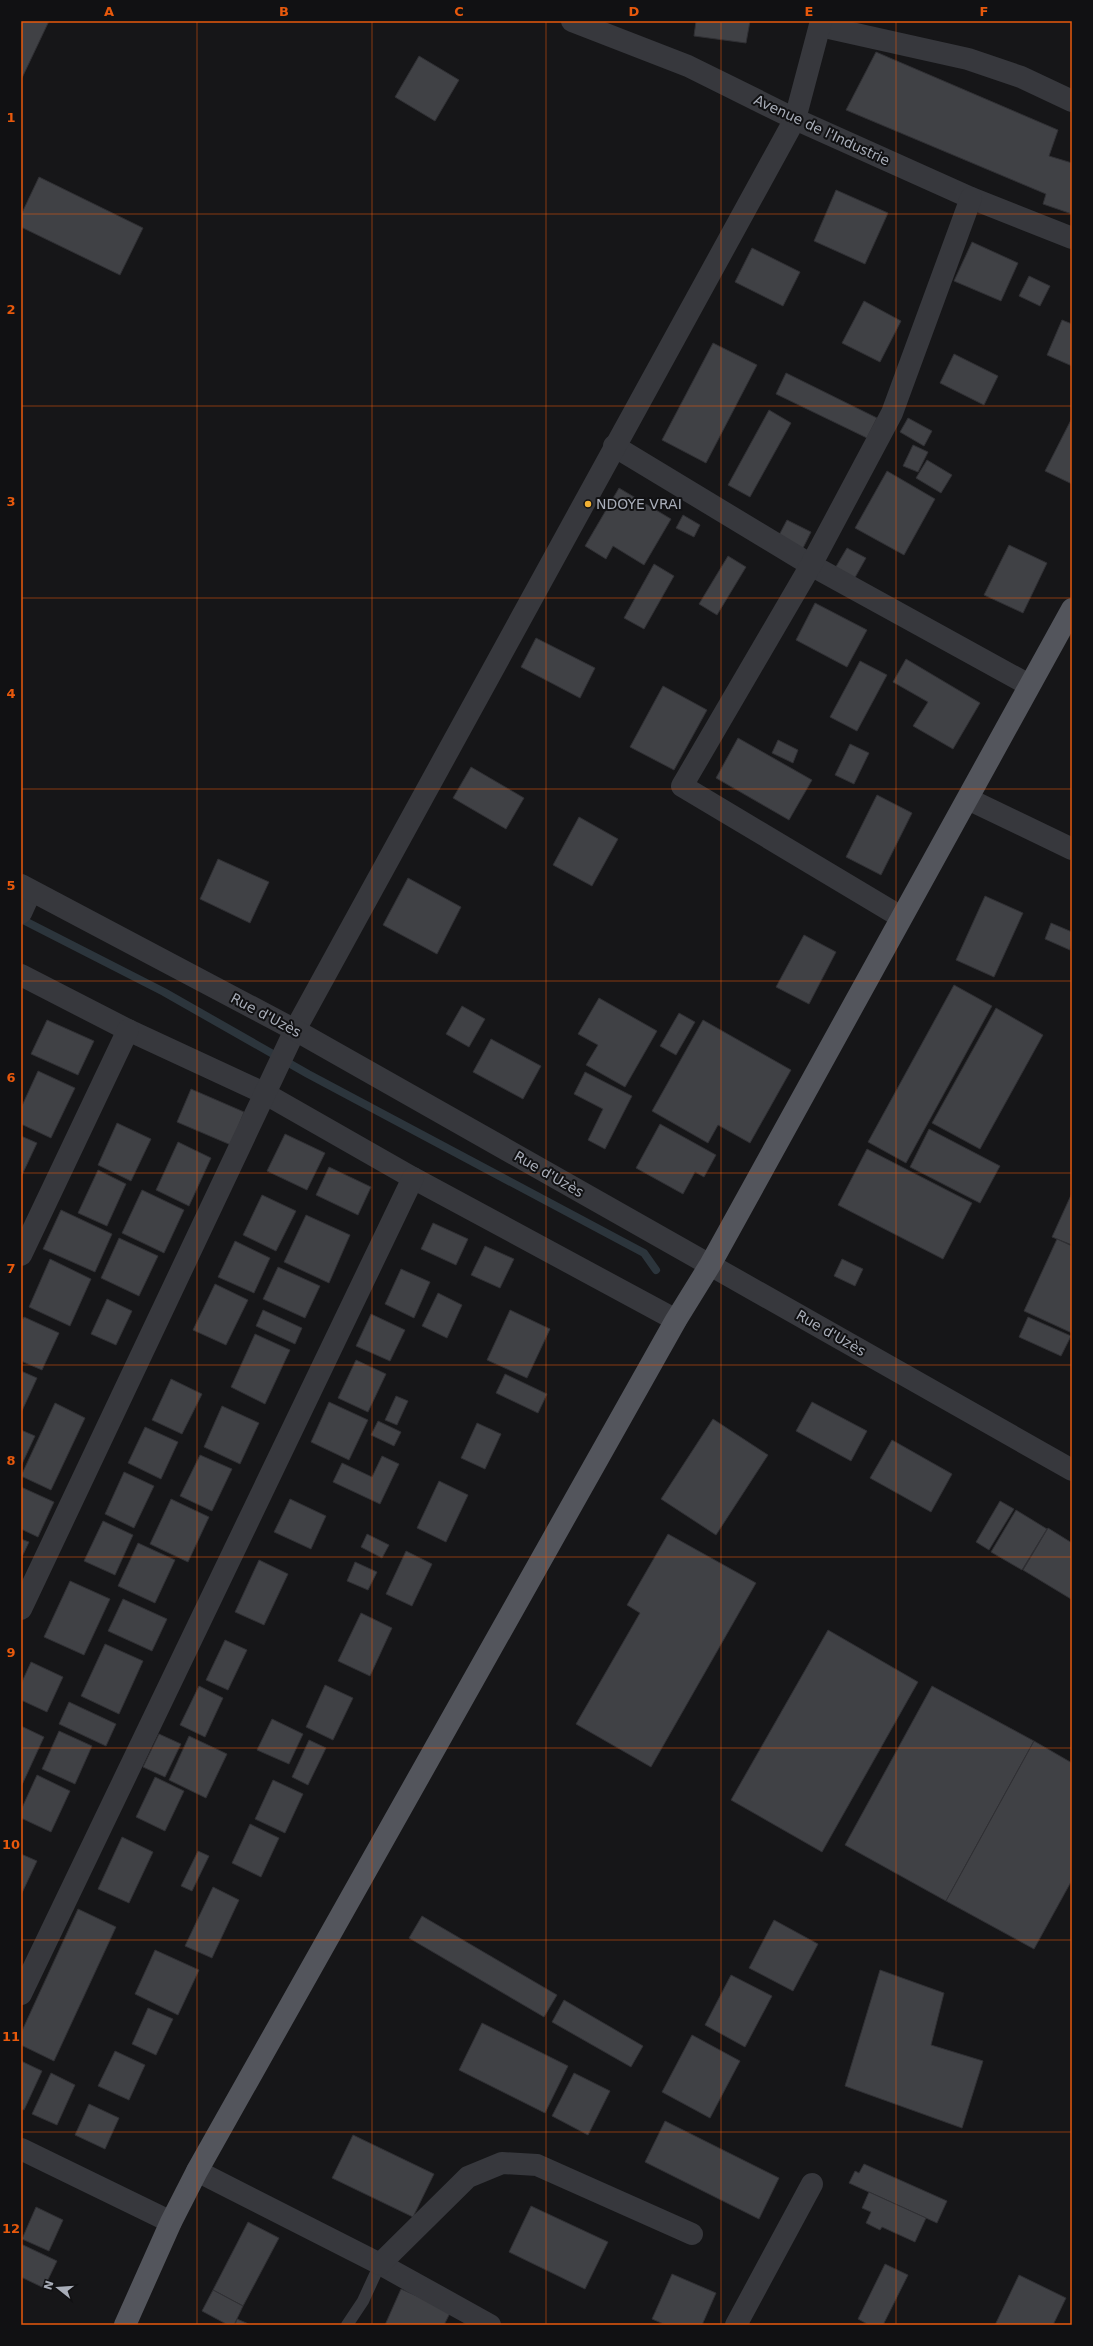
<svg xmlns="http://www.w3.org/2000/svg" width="1093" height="2346" viewBox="0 0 1093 2346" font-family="'DejaVu Sans',sans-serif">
<rect width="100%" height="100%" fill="#161618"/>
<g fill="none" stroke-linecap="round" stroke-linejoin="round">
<path stroke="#2c353c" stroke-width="8" d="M21,919L164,992L308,1074L644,1253L656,1270"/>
</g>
<g fill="#404145" stroke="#303034">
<path d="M21,21H49L21,80Z"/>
<path d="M696,21H750L746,43L694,36Z"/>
<path d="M876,52L1058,130L1049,156L1072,163V214L1043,204L1046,194L846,110Z"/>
<path d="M419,56L459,80L435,121L395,97Z"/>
<path d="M39,177L143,228L120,275L21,227V215Z"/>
<path d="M836,190L888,213L865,264L814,241Z"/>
<path d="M972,242L1018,263L1001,301L954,281Z"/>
<path d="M752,248L800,272L783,306L735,282Z"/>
<path d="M1029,276L1050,286L1040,306L1019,296Z"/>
<path d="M864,301L901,321L880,362L842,343Z"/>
<path d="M1062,320L1072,324V366L1047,355Z"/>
<path d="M713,343L757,365L706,463L662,440Z"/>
<path d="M954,354L998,376L984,405L940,383Z"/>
<path d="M786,373L877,418L867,438L776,394Z"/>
<path d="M769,410L791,423L750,497L728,485Z"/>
<path d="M908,418L932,431L924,446L900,432Z"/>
<path d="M1072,418V484L1045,471Z"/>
<path d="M913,445L928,452L918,472L903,466Z"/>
<path d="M927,460L952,475L941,493L916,478Z"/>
<path d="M887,471L935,499L904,555L855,528Z"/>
<path d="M619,488L671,519L644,565L613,546L606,559L585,546Z"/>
<path d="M683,515L700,525L694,537L676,528Z"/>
<path d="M787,520L811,532L801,552L777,539Z"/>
<path d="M1009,545L1047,563L1023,613L984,595Z"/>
<path d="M847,548L866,558L853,581L834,570Z"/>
<path d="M728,556L746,567L717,615L699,604Z"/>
<path d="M654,564L674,576L644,629L624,618Z"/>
<path d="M815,603L867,630L847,667L796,640Z"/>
<path d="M536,638L595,668L580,698L521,667Z"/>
<path d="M906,659L980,703L953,749L913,726L928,702L893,682Z"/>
<path d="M860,661L887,675L857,731L830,717Z"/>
<path d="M663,686L707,710L674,770L630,747Z"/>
<path d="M738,738L812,780L789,820L716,778Z"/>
<path d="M778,740L798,750L793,763L772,753Z"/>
<path d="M850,744L869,753L854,784L835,775Z"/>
<path d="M471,767L524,798L506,829L453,798Z"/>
<path d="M877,795L912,813L881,875L846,857Z"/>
<path d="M579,817L618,839L592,886L553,865Z"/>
<path d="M218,859L269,882L250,923L200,899Z"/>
<path d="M408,878L461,907L437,954L383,925Z"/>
<path d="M985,896L1023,913L994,977L956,960Z"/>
<path d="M1051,923L1072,932L1070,950L1045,939Z"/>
<path d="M804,935L836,952L809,1004L776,987Z"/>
<path d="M954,985L992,1006L906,1163L868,1142Z"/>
<path d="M599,998L657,1031L625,1087L586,1065L598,1045L578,1034Z"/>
<path d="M462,1006L485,1019L469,1047L446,1034Z"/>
<path d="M996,1008L1043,1035L980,1149L932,1123Z"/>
<path d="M679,1013L695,1022L676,1055L660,1046Z"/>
<path d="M47,1020L94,1041L78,1075L31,1054Z"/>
<path d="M703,1020L791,1070L750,1143L718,1125L708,1143L652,1111Z"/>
<path d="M491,1039L541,1066L523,1099L473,1072Z"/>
<path d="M38,1071L75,1088L51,1138L21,1124V1108Z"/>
<path d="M585,1072L632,1096L605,1149L588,1140L603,1109L574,1094Z"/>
<path d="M191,1089L244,1112L231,1145L177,1122Z"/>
<path d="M117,1123L151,1139L131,1181L98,1165Z"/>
<path d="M660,1124L716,1155L704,1177L695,1172L683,1194L636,1168Z"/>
<path d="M929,1129L1000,1166L980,1203L910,1167Z"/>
<path d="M285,1134L325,1153L307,1190L267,1171Z"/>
<path d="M21,1136L37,1143L21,1177Z"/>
<path d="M178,1142L211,1158L189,1206L156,1190Z"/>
<path d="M867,1149L972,1203L943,1259L838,1205Z"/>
<path d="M329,1167L371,1187L358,1215L316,1195Z"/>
<path d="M98,1170L126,1184L107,1226L78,1213Z"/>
<path d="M142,1190L184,1210L164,1253L122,1233Z"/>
<path d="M1072,1193V1245L1052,1237Z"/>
<path d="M262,1195L296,1211L276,1251L243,1235Z"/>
<path d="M61,1210L112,1234L95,1272L43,1249Z"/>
<path d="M306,1215L350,1235L329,1283L284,1262Z"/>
<path d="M433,1223L468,1239L456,1265L421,1249Z"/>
<path d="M119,1238L158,1256L139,1296L101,1278Z"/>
<path d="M1057,1239L1072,1246V1333L1024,1311Z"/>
<path d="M235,1241L270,1258L254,1293L218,1277Z"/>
<path d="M485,1246L514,1259L500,1288L471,1275Z"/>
<path d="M50,1259L91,1279L70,1326L29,1307Z"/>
<path d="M842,1259L863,1269L855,1286L834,1276Z"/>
<path d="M278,1267L320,1286L305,1318L263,1299Z"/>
<path d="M401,1269L430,1282L414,1318L385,1304Z"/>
<path d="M215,1284L248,1300L226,1345L193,1330Z"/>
<path d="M438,1293L462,1305L447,1338L422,1326Z"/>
<path d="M107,1299L132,1311L116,1345L91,1334Z"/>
<path d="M263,1310L302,1328L295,1344L256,1326Z"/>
<path d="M510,1310L550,1329L527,1378L487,1360Z"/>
<path d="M371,1314L405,1330L390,1361L356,1346Z"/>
<path d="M24,1317L59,1333L42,1370L21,1361V1322Z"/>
<path d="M1028,1317L1071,1336L1061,1356L1019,1337Z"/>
<path d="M255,1334L290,1350L265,1404L231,1387Z"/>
<path d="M356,1360L386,1374L368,1412L338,1398Z"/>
<path d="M21,1371L37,1378L21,1413Z"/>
<path d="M505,1374L547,1394L538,1413L496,1393Z"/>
<path d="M171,1379L202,1394L182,1434L152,1420Z"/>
<path d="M396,1396L408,1401L397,1425L385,1420Z"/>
<path d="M329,1402L368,1420L349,1460L311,1442Z"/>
<path d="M812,1402L867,1431L851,1461L796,1431Z"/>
<path d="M55,1403L85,1418L51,1490L21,1476Z"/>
<path d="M222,1406L259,1423L240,1464L204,1447Z"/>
<path d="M713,1419L768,1455L716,1535L661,1499Z"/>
<path d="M378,1421L401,1432L394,1446L371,1435Z"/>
<path d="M477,1423L501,1434L485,1469L461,1458Z"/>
<path d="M145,1427L178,1442L161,1479L128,1463Z"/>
<path d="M21,1430L35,1436L21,1466Z"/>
<path d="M892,1440L952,1474L931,1512L870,1478Z"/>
<path d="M200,1455L232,1469L212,1511L180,1496Z"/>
<path d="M382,1456L399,1464L380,1504L333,1482L342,1463L372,1477Z"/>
<path d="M124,1472L154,1486L134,1528L105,1514Z"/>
<path d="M439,1481L468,1495L446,1542L417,1528Z"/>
<path d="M21,1487L54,1502L38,1537L21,1529Z"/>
<path d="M171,1499L209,1517L188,1562L150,1544Z"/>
<path d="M290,1499L326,1516L311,1549L274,1532Z"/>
<path d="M1000,1501L1014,1509L989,1550L976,1542Z"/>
<path d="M1016,1510L1047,1529L1022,1570L991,1552Z"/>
<path d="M103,1521L133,1535L115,1575L84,1561Z"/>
<path d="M1048,1528L1072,1543L1071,1599L1023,1570Z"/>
<path d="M367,1534L389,1545L382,1558L361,1547Z"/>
<path d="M668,1534L756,1583L651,1767L576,1724L640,1613L627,1605Z"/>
<path d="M21,1539L29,1542L21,1559Z"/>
<path d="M138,1543L175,1560L155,1603L118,1586Z"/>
<path d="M406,1551L432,1564L412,1606L386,1594Z"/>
<path d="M259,1560L288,1574L264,1625L235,1612Z"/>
<path d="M355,1562L377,1572L368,1590L347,1581Z"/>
<path d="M70,1581L110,1599L84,1655L44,1637Z"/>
<path d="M123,1599L167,1619L152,1651L108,1631Z"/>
<path d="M361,1613L392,1628L370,1676L338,1661Z"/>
<path d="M828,1630L918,1682L822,1852L731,1800Z"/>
<path d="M225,1640L247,1650L228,1690L206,1680Z"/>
<path d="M105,1644L143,1661L119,1714L81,1696Z"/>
<path d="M31,1662L63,1677L47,1712L21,1700V1684Z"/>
<path d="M325,1685L353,1698L333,1740L306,1727Z"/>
<path d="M199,1686L223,1698L205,1737L180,1725Z"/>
<path d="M932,1686L1034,1741L946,1901L845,1845Z"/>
<path d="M69,1702L116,1724L106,1746L59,1724Z"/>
<path d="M272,1719L303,1734L289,1764L257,1750Z"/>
<path d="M21,1726L44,1737L21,1787Z"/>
<path d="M59,1731L92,1746L75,1784L42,1769Z"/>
<path d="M159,1734L181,1744L165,1777L143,1767Z"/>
<path d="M189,1736L227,1754L206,1798L169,1780Z"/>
<path d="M309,1740L326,1748L308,1785L292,1777Z"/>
<path d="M1034,1741L1072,1763V1880L1034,1949L946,1901Z"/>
<path d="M37,1775L70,1791L51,1832L21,1818V1810Z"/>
<path d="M155,1777L184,1791L165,1831L136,1817Z"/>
<path d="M273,1780L303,1794L285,1833L255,1819Z"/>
<path d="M250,1824L279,1838L261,1877L232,1863Z"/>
<path d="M122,1837L153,1852L129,1903L98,1889Z"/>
<path d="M198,1851L209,1856L192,1891L181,1886Z"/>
<path d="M21,1854L37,1861L21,1895Z"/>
<path d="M213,1887L239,1900L212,1958L185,1946Z"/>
<path d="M78,1909L116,1927L54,2061L21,2045V2033Z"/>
<path d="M422,1916L557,1995L544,2017L409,1938Z"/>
<path d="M774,1920L818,1944L793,1991L749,1968Z"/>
<path d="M155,1950L199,1970L178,2015L135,1994Z"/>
<path d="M880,1970L944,1993L931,2045L983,2061L962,2128L845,2086Z"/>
<path d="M731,1975L772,1996L745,2047L705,2025Z"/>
<path d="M564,2000L643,2046L631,2067L552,2022Z"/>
<path d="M148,2008L173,2019L156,2055L132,2044Z"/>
<path d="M482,2023L568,2066L545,2113L459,2070Z"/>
<path d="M692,2035L740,2061L710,2118L662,2092Z"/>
<path d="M115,2051L145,2065L129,2100L98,2086Z"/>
<path d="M21,2061L42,2071L24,2110L21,2109Z"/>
<path d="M51,2073L75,2085L57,2125L32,2114Z"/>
<path d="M574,2073L610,2091L588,2135L552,2116Z"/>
<path d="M89,2104L119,2118L105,2149L75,2135Z"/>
<path d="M665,2121L779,2178L759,2219L645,2162Z"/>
<path d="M353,2135L434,2174L413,2217L332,2178Z"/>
<path d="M864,2164L947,2201L937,2223L849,2183L855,2171L859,2173Z"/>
<path d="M869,2192L926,2218L915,2242L882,2227L880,2230L866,2223L871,2212L862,2208Z"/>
<path d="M531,2206L608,2242L585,2289L509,2252Z"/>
<path d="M36,2207L63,2220L49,2251L22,2239Z"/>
<path d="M248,2222L279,2238L243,2306L213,2290Z"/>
<path d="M21,2244L57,2261L44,2288L21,2277Z"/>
<path d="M885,2264L908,2275L883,2325H869L858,2319Z"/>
<path d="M672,2274L716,2293L702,2325H666L652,2319Z"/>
<path d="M1019,2275L1066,2298L1053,2325H995Z"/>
<path d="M401,2289L451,2311L444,2325H385Z"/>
<path d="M213,2290L243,2306L234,2325H228L202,2311Z"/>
<path d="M237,2319L251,2325H235Z"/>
</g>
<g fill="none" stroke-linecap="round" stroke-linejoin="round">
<path stroke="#37383d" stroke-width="12" d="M347,2325L363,2301L380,2264"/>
<g stroke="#37383d" stroke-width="22">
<path d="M572,21L688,66L795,119L971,198L1072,238"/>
<path d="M820,26L968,59L1021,77L1072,101"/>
<path d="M614,446L811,565L1029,685"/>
<path d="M968,799L1072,849"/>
<path d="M21,913L31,891"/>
<path d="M901,917L682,786L811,565L892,413L971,198"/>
<path d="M21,975L128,1030L264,1093L413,1178L676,1320"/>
<path d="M21,1255L128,1030"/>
<path d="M710,1265L1072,1470"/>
<path d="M21,1609L295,1030L795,119L821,21"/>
<path d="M21,1994L413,1178"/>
<path d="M21,2149L171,2222"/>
<path d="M197,2171L380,2264L490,2325"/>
<path d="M380,2264L468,2177L502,2163L537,2165L692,2234"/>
<path d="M736,2325L812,2184"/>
</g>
<path stroke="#37383d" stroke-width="22" d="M21,885L295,1030L710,1265"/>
<path stroke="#53555c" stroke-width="22" d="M125,2325L171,2222L197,2171L676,1320L710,1265L1072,609"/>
</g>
<path fill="none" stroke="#e8590c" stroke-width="1" stroke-opacity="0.55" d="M197,21V2325M372,21V2325M546,21V2325M721,21V2325M896,21V2325M21,214H1072M21,406H1072M21,598H1072M21,789H1072M21,981H1072M21,1173H1072M21,1365H1072M21,1557H1072M21,1748H1072M21,1940H1072M21,2132H1072"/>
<circle fill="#f2b134" stroke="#111113" stroke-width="1.5" cx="588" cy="504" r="4"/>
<g text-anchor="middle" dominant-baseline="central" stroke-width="4" stroke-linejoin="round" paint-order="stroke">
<g font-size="14" fill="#a8adb8" stroke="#111113">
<text transform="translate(822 130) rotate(25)">Avenue de l'Industrie</text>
<text transform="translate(266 1015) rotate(28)">Rue d'Uzès</text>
<text transform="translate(549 1174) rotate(30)">Rue d'Uzès</text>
<text transform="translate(831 1333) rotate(30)">Rue d'Uzès</text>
</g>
<g font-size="14" fill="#a8adb8" stroke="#111113" text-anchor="start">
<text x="596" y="504">NDOYE VRAI</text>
</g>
</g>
<rect width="1093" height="2346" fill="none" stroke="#111113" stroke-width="44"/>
<g transform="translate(58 2288) rotate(287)" stroke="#111113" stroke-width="3" paint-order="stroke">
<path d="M0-3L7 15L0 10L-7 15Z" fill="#a8adb8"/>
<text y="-6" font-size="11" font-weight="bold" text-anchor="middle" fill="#a8adb8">N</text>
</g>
<rect x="22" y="22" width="1049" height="2302" fill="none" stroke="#e8590c" stroke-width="1.5"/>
<g font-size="13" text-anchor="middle" font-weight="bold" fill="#e8590c">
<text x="109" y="16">A</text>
<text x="284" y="16">B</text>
<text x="459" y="16">C</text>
<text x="634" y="16">D</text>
<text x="809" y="16">E</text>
<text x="984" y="16">F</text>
<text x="11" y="122">1</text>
<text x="11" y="314">2</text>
<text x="11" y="506">3</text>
<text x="11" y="698">4</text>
<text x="11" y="890">5</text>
<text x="11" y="1082">6</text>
<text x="11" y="1273">7</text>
<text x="11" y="1465">8</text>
<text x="11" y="1657">9</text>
<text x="11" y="1849">10</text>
<text x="11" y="2041">11</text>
<text x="11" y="2233">12</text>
</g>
</svg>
